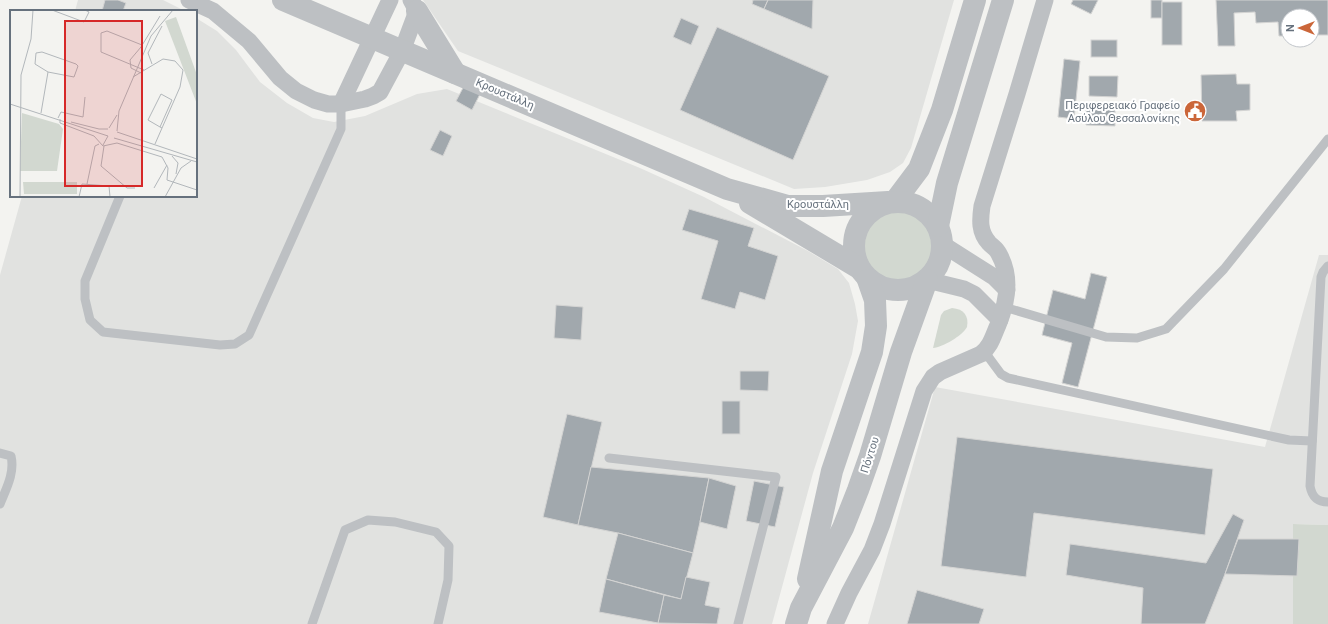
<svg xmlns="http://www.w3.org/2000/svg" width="1328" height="624" viewBox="0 0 1328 624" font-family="Roboto,sans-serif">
<rect width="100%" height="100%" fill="#f3f3f0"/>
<g fill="#e1e2e0">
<path d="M78,0H163L185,11H75Z"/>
<path d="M423,0H954L911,148L903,163L890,172L867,180L825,187L794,189L458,51Z"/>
<path d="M196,18L217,31L236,50L260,82L287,103L313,118L334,122L365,116L417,94L447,89L640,168L704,197L808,251L838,269L849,283L855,304L858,321L852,354L813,473L772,624H0V275L22,196H196Z"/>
<path d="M1319,255H1328V525L1293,524V624H868L935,387L1265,447Z"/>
</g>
<g fill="#d2d8d0">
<circle cx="900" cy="246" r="38"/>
<path d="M952,308C964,309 969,316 967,327C962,336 943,347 933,348L941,315L944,311Z"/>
<path d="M1293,524L1328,525V624H1293Z"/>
</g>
<g fill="#a1a8ad" stroke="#d4d4d3">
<path d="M105,0H118L126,3L123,11H102Z"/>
<path d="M753,0H768L764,9L752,4Z"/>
<path d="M768,0H813L812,29L764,9Z"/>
<path d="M1073,0H1098L1091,14L1071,4Z"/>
<rect x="1151" y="0" width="11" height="18"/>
<path d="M1216,0H1328V35H1312V16H1288V36H1279L1278,22L1256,23L1255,12L1234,13L1235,46H1218Z"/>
<rect x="1162" y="2" width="20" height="43"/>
<path d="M681,18L699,26L691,45L673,37Z"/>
<path d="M717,27L829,76L793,160L680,110Z"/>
<rect x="1091" y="40" width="26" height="17"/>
<path d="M1064,59L1080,61L1074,119L1058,117Z"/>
<path d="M1236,74L1237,84H1250V110L1236,111L1237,121H1202L1201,75Z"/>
<path d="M1089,76H1118L1117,97L1089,96Z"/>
<path d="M464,86L480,94L472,110L456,101Z"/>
<path d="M1086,108H1115V126L1086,125Z"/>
<path d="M440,130L452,136L443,156L430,150Z"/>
<path d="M689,209L754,228L748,246L778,256L765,300L740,292L735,309L701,299L718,241L682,230Z"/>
<path d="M1091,273L1107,277L1078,387L1062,383L1072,343L1042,335L1053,290L1085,299Z"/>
<path d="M556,305L583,307L581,340L554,338Z"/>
<path d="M740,371H769L768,391L740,390Z"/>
<rect x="722" y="401" width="18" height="33"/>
<path d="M567,414L602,422L578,525L543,517Z"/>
<path d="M957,437L1213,469L1205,535L1034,513L1026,577L941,566Z"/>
<path d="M591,467L709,478L700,522L693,553L618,533L578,525Z"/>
<path d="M709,478L736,486L727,529L700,522Z"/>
<path d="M754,481L784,487L775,527L746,521Z"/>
<path d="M1233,514L1244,520L1225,574L1205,624H1141L1143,588L1066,575L1070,544L1206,563Z"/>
<path d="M618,533L693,553L681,599L606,579Z"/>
<path d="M1238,539H1299L1297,576L1225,574Z"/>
<path d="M686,577L710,582L705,605L720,608L717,624L658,623L664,595L681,599Z"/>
<path d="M606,579L664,595L658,623L599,612Z"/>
<path d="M917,590L984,609L979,624H907Z"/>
</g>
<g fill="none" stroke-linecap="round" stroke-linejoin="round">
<g stroke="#bdc0c3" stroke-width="9">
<path d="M120,196L85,281V299L90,320L103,332L220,345L235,344L249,335L341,129V104"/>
<path d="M1328,266L1323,272L1321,277L1310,486C1312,497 1317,502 1328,502"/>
<path d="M1004,307L1106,337L1137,338L1166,329L1224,269L1328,139"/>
<path d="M984,351L1001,374L1008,378L1289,440L1312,441"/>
<path d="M0,453L11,456C15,473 6,489 0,504"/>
<path d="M609,458L776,477L738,624"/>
<path d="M312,624L345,530L368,520L395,522L436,532L449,546L448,580L438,624"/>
</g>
<g stroke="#bdc0c3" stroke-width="17">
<path d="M189,0L213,11L249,41L280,78L296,91L314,100L328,104H341L365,99L373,96L380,92L402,51L417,11L411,0"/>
<path d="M341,104L390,0"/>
<path d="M942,244L994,277L1007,290"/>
<path d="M927,280L964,289L974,294L1000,320"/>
<path d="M835,624L849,593L872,550L882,524L924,391L933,377L940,372L981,354C991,346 993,336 998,325C1007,303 1012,277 999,254C997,249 993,247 989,243C979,232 980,220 982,206L1017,94L1045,0"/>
</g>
<g stroke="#bdc0c3" stroke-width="22">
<path d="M283,0L727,189L788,206H823L888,202"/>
<path d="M417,11L455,73"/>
<path d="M895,201L919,169L942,110L975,0"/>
<circle cx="898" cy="246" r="44"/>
<path d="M750,203L859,268"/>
<path d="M938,226L947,183L1003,0"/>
<path d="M808,579L832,471L872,352L876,326L875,300L868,280"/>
<path d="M796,624L801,608L843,528L858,490L870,456L901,352L927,280"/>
</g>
</g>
<defs>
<g id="civic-disc" transform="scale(1.15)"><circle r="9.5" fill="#cb6639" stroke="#fff"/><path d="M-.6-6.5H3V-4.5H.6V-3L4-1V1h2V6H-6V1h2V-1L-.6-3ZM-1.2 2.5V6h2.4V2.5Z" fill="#fff"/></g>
</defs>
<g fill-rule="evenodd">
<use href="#civic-disc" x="1195" y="111"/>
</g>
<g text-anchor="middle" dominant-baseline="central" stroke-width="4" stroke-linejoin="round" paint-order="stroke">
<g font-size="11" fill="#66717d" stroke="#fff">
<text transform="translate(505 94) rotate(23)">Κρουστάλλη</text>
<text x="818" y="204">Κρουστάλλη</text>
<text transform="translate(870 455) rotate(-72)">Πόντου</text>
</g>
<g font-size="11" fill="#66717d" stroke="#fff" text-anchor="end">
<text x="1180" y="105">Περιφερειακό Γραφείο<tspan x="1180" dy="13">Ασύλου Θεσσαλονίκης</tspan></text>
</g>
</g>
<g transform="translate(10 10)">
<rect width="187" height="187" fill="#f3f3f0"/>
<path d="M166,7L187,65V94L155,11ZM12,103L49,114L53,119L47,161H10ZM13,172H67V184H14Z" fill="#d2d8d0"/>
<path fill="none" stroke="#b2b7bb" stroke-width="1" d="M42,0L74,12L79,2L75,0M132,35L97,21L91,23V42L134,60M142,54L138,43L152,16M131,63L121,58L120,50L131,37L150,6M123,67L153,49L165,51L173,60L170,77L145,134M0,94L98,126L93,135M31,103L38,62L25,54L26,43L32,42L66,54L68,56L64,67L38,62M48,108L51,102L73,107L75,87M50,109V113L84,126L93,136L107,133L152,147L158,158L157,170L187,180M61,112L89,119H98M150,117L138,110L151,84L162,90L150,117L152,118M99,118L107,105M107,121L109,101L141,26L163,0M107,122L187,149M104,128L187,152M94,136L91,156L117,178H125M162,146L168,153L166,164M77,174L85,136L89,134M144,178L157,155M10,187L11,65L21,29L23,0M69,187L72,174L99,176L100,187M155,187L171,158L181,151"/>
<path fill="#d62828" fill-opacity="0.15" stroke="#d62828" stroke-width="2" d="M55,11H132V176H55Z"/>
<rect width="187" height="187" fill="none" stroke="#66717d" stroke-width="2"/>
</g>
<g transform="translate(1300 28) rotate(270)"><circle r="19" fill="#ffffff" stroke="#c2c6cb"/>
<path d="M0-3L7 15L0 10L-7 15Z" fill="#cb6639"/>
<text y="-6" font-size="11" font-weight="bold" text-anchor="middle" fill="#66717d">N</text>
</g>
</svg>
